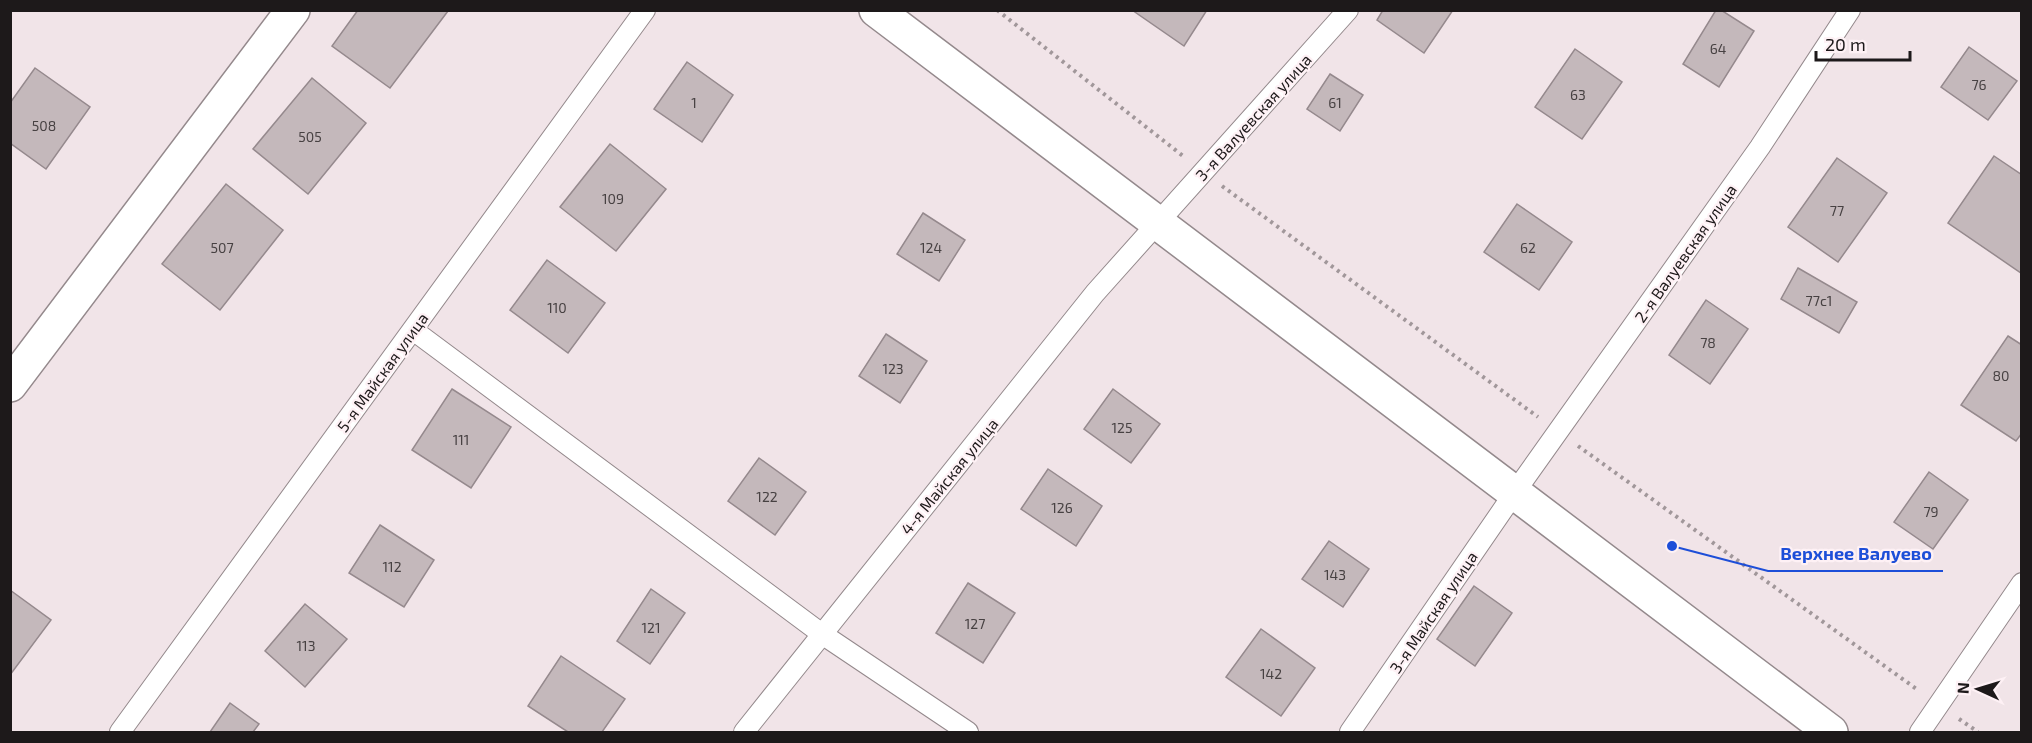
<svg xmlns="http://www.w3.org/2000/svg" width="2032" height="743" viewBox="0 0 2032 743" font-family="'Exo 2',sans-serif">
<rect width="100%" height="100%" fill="#f1e4e8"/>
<g fill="#c4b8bb" stroke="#95898d" stroke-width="1.5">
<path d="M358,10H447L448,11L390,88L332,46Z"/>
<path d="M1132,10H1207L1184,46Z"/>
<path d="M1383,10H1453L1424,53L1377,20Z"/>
<path d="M1716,10H1721L1754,31L1719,87L1683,64Z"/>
<path d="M1969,47L2017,81L1988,120L1941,87Z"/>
<path d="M1575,49L1622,82L1582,139L1535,107Z"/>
<path d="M687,62L733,95L702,142L654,109Z"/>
<path d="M35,68L90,107L46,169L10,143V103Z"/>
<path d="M1330,74L1363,95L1340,131L1307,109Z"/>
<path d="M312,78L366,123L308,194L253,149Z"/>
<path d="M610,144L666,189L616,251L560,207Z"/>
<path d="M1994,156L2022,175L2021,273L1948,223Z"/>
<path d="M1837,158L1887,193L1838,262L1788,227Z"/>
<path d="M226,184L283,230L220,310L162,264Z"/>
<path d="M1517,204L1572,242L1539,290L1484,252Z"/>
<path d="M923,213L965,240L939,281L897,254Z"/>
<path d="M547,260L605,303L568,353L510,310Z"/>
<path d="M1798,268L1857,302L1839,333L1781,299Z"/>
<path d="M1706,300L1748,329L1710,384L1669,355Z"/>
<path d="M886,334L927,361L900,403L859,376Z"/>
<path d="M2008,336L2022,345V433L2016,441L1961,405Z"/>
<path d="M452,389L511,427L471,488L412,450Z"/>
<path d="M1113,389L1160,424L1131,463L1084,429Z"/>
<path d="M759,458L806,492L775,535L728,501Z"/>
<path d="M1048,469L1102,506L1076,546L1021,509Z"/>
<path d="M1929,472L1968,500L1933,549L1894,522Z"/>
<path d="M380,525L434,560L404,607L349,573Z"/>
<path d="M1329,541L1369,569L1343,607L1302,579Z"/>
<path d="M968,583L1015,613L983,663L936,633Z"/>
<path d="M1474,586L1512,613L1475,666L1437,639Z"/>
<path d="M651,589L685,613L650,664L617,641Z"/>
<path d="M10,590L51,620L10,675Z"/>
<path d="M305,604L347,639L305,687L265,651Z"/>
<path d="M1261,629L1315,668L1281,716L1226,677Z"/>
<path d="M561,656L625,699L602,732H568L528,706Z"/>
<path d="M230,703L259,724L253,732H210Z"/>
</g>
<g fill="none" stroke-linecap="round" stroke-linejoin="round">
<g stroke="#94898c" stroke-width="22">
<g id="lane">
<path d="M413,330L822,634L968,732"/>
<path d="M120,732L645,10"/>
<path d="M744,732L1095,293L1348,10"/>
<path d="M1350,732L1515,492L1760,147L1850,10"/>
<path d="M1920,732L2022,583"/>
</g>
</g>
<g stroke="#94898c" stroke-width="36">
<path id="street" d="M10,385L293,10"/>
</g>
<g stroke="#94898c" stroke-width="36">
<path id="secondary" d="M876,10L1831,732"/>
</g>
<g stroke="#a1979a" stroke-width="4" stroke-dasharray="3 4.5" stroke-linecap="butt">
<path d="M997,10L1183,156"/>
<path d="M1222,186L1538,417"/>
<path d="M1578,446L1918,690"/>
<path d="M1959,719L1978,732"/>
</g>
<use href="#lane" stroke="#fff" stroke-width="20"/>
<use href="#street" stroke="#fff" stroke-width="33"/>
<use href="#secondary" stroke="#fff" stroke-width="33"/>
</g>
<g text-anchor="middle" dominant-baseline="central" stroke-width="4.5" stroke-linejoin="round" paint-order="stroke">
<g font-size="14" fill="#474142">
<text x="1718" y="48">64</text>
<text x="1979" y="84">76</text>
<text x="1578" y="94">63</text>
<text x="694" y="102">1</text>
<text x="1335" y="102">61</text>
<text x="44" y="125">508</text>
<text x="310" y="136">505</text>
<text x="613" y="198">109</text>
<text x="1837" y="210">77</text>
<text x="222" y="247">507</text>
<text x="931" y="247">124</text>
<text x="1528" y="247">62</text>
<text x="1819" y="300">77с1</text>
<text x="557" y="307">110</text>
<text x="1708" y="342">78</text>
<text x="893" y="368">123</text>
<text x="2001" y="375">80</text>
<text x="1122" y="427">125</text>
<text x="461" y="439">111</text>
<text x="767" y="496">122</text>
<text x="1062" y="507">126</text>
<text x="1931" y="511">79</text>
<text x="392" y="566">112</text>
<text x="1335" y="574">143</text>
<text x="975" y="623">127</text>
<text x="651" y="627">121</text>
<text x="306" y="645">113</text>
<text x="1271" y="673">142</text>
</g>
<g font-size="16" fill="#1d191a" stroke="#fef1f5">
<text transform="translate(1253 117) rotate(-48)">3-я Валуевская улица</text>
<text transform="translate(1685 253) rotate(-55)">2-я Валуевская улица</text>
<text transform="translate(382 372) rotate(-54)">5-я Майская улица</text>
<text transform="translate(949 476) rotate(-51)">4-я Майская улица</text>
<text transform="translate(1433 612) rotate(-56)">3-я Майская улица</text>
</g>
</g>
<path fill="none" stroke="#1d4ed8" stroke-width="2" d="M1672 546L1768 571H1943"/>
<circle fill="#1d4ed8" stroke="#fef1f5" stroke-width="2" cx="1672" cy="546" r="6"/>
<g font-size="18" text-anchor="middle" font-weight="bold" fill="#1d4ed8" stroke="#fef1f5" stroke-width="4.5" stroke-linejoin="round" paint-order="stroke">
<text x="1856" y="560">Верхнее Валуево</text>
</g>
<rect width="2032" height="743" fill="none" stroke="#1d191a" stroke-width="24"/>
<g transform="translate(1978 689) rotate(274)" stroke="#fef1f5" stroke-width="4.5" paint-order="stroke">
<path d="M0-4.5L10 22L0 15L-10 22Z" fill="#1d191a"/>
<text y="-9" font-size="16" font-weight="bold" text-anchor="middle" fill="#1d191a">N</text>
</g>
<path d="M1816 51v9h94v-9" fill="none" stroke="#1d191a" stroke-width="3"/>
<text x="1825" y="51" font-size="18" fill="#1d191a" stroke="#fef1f5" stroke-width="4.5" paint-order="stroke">20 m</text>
</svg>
